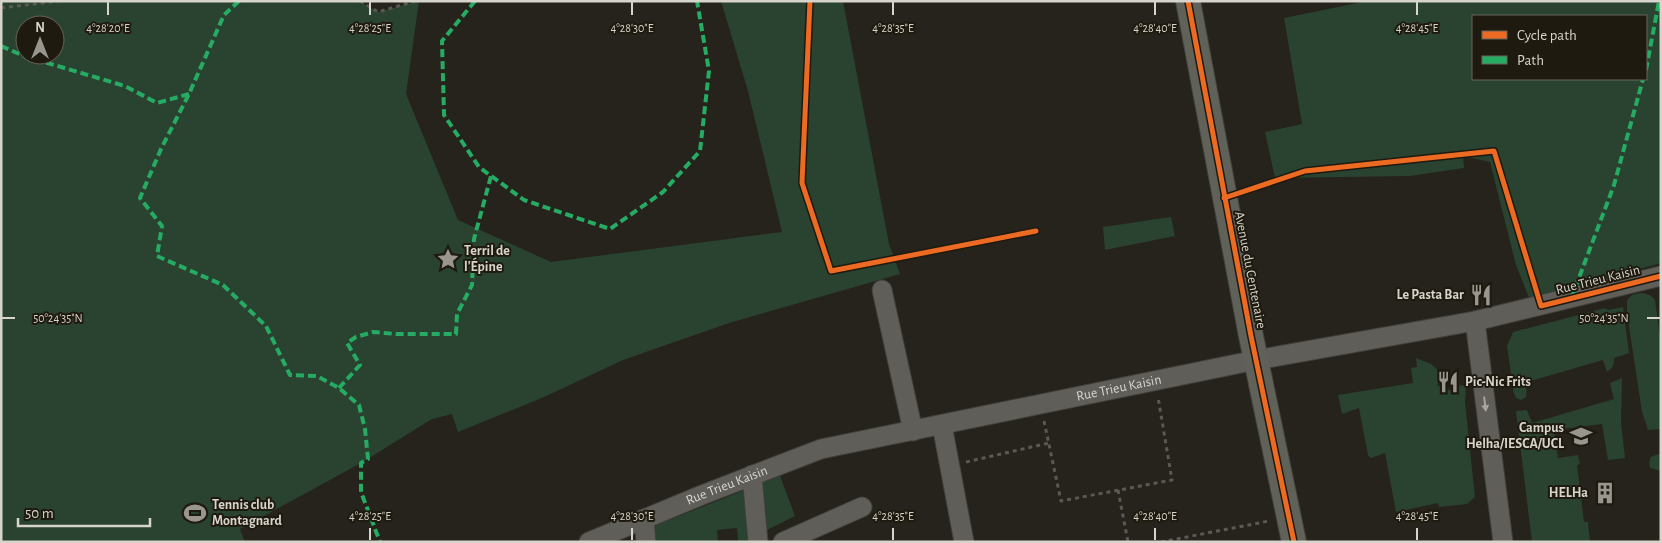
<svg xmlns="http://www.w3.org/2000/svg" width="1662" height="543" viewBox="0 0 1662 543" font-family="'Alegreya Sans',sans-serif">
<rect width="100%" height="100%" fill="#25231c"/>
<g fill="#2a4230" fill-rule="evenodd">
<path d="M1,1H360L378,12L419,1L406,94L458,220L551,262L782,232L748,91L721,1H843L889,244L900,274L729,323L623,360L544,397L458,432L452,414L432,419L361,463L240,529L245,542H1ZM25,25H55V55H25Z"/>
<path d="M1367,1H1661V263L1575,287L1569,291L1530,300L1516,265L1490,162L1463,156L1464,168L1410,176L1275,178L1265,132L1302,124L1284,18ZM1473,16H1646V79H1473Z"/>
<path d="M1171,217L1175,236L1105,250L1103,227Z"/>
<path d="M1640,293C1647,293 1651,295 1655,300L1661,346V429L1648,430L1642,412L1627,313V300L1632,295Z"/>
<path d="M1623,307L1629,353L1614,358C1614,365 1613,368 1607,372L1603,360L1527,382L1526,397L1521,400L1516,398L1514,394L1507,346L1513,332L1605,308L1608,310Z"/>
<path d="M1416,358L1431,364L1441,373L1437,385L1457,393L1460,385L1466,386L1465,402L1475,497L1467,504L1439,507L1438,503L1396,512L1385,453L1371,458L1368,455L1359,408L1342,414L1338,395L1413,383L1411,368L1417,367Z"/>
<path d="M1622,378L1621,423L1625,458L1608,460L1602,424L1554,430L1558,458L1578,455L1580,464L1577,465L1584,522H1588L1590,542H1532L1516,411L1527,410L1532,423L1614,399L1610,383Z"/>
<path d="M1661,453V471L1650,468L1649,462L1651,457Z"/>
<path d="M779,473L795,516L761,533L759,479Z"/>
<path d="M745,490L753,542H738L737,528L717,530L718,542H655L654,526Z"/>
</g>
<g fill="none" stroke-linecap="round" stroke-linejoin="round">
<g stroke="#42403b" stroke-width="21">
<g id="minor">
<path d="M882,290L913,431"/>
<path d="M1475,321L1503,542"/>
<path d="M942,425L964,542"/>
<path d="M752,475L758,542"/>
<path d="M644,519L646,542"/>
<path id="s1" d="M589,542L702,495L821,449L1256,360L1475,321L1661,276"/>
<path d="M783,542L862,507"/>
</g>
</g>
<g stroke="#42403b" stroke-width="26">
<path id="major" d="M1188,1L1251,336L1294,542"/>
</g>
<g stroke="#5b5955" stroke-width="3" stroke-dasharray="4 4" stroke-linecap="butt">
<path d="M360,1L378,12L415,1"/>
<path d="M1,8L59,1"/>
<path d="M1044,421L1061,501L1172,480L1158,397"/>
<path d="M966,462L1049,443"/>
<path d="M1118,490L1128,542"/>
<path d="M1161,542L1269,521"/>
</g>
<use href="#minor" stroke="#605e59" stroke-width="19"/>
<use href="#major" stroke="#606158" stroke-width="24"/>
<g stroke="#26ab63" stroke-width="4" stroke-dasharray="8 4" stroke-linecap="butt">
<path d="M239,1L224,15L189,94L161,149L140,198L162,226L157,256L223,285L266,326L290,375L317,376L339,388L359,405L365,429L368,459L361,463V492L380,542"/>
<path d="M475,1L442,41L444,115L479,167L524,200L610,229L663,192L700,151L709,71L697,1"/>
<path d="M1,46L24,56L125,86L157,103L189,94"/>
<path d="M1646,70L1659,1"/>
<path d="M1571,299L1614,185L1643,79"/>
<path d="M339,388L360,365L347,343L356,337L373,332L396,334H456L457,314L472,285L474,239L491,176"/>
</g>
<g stroke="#1f1a0f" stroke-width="8">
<g id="cycleway">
<path d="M810,1L802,183L831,271L1036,231"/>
<path d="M1188,1L1251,336L1294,542"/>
<path d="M1224,198L1305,171L1494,151L1541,306L1661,276"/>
</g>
</g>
<use href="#cycleway" stroke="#ed6a23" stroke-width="5"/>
</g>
<defs><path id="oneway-solid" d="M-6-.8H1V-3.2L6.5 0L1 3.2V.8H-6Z" transform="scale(1.25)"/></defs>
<use fill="#a7a59e" href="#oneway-solid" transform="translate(1485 404) rotate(83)"/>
<path fill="none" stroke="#d7d4cc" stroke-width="2" d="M108,2V15M370,2V15M632,2V15M893,2V15M1155,2V15M1417,2V15M2,318H15M1647,318H1660M370,528V540M632,528V540M893,528V540M1155,528V540M1417,528V540"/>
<defs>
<g id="sight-bare" transform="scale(1.725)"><path d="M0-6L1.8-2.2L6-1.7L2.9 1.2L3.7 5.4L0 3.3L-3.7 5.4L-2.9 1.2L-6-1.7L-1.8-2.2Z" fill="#99968e" stroke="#1f1a0f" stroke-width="2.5" paint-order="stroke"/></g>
<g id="restaurant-bare" transform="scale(1.725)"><path d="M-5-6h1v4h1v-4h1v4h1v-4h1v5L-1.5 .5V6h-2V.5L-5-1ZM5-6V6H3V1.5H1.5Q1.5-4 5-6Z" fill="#99968e" stroke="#1f1a0f" stroke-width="2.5" paint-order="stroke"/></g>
<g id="university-bare" transform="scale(1.725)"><path d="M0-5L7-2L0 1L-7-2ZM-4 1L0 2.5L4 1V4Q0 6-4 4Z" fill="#99968e" stroke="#1f1a0f" stroke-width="2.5" paint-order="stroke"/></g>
<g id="building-bare" transform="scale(1.725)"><path d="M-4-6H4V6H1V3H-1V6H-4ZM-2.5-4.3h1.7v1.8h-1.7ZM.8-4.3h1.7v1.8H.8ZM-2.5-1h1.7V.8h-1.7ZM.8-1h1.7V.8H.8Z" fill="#99968e" stroke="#1f1a0f" stroke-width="2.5" paint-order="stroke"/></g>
<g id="stadium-bare" transform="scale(1.725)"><path d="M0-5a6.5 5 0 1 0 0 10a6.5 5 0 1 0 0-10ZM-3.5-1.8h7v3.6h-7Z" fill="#99968e" stroke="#1f1a0f" stroke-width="2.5" paint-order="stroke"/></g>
</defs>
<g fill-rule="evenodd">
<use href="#sight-bare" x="448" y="259"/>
<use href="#restaurant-bare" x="1481" y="295"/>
<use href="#restaurant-bare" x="1448" y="382"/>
<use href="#university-bare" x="1581" y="436"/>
<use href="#building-bare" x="1605" y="493"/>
<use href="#stadium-bare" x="195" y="513"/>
</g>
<g text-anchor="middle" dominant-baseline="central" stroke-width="4" stroke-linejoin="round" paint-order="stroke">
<g font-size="14" font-weight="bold" fill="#d7d4cc" stroke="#1f1a0f" text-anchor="start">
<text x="464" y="251">Terril de<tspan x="464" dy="16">l'Épine</tspan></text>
<text x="1464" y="295" text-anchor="end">Le Pasta Bar</text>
<text x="1465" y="382">Pic-Nic Frits</text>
<text x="1564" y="428" text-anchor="end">Campus<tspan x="1564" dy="16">Helha/IESCA/UCL</tspan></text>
<text x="1588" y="493" text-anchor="end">HELHa</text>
<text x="212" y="505">Tennis club<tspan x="212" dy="16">Montagnard</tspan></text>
</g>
<g font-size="14" fill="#d7d4cc" stroke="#1f1a0f">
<text transform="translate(1250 270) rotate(79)">Avenue du Centenaire</text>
<text transform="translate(1598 280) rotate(-14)">Rue Trieu Kaisin</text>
<text stroke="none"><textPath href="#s1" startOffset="554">Rue Trieu Kaisin</textPath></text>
<text stroke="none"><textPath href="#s1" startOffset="149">Rue Trieu Kaisin</textPath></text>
</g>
</g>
<g font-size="12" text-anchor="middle" fill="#d7d4cc" stroke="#1f1a0f" stroke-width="4" stroke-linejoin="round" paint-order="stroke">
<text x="108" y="32">4°28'20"E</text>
<text x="370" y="32">4°28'25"E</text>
<text x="632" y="32">4°28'30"E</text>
<text x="893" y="32">4°28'35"E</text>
<text x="1155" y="32">4°28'40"E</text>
<text x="1417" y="32">4°28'45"E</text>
<text x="58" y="322">50°24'35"N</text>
<text x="1604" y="322">50°24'35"N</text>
<text x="370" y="520">4°28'25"E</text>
<text x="632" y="520">4°28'30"E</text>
<text x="893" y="520">4°28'35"E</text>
<text x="1155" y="520">4°28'40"E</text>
<text x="1417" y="520">4°28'45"E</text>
</g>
<rect width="1662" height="543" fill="none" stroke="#d7d4cc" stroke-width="5"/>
<rect x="1472" y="15" width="175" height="65" fill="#1f1a0f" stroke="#69645b"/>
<rect x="1482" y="31" width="25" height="8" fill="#ed6a23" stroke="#69645b"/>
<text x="1517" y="40" font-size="15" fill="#d7d4cc">Cycle path</text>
<rect x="1482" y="56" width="25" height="8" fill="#26ab63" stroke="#69645b"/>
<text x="1517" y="65" font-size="15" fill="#d7d4cc">Path</text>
<g transform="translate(40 40)"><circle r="24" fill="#1f1a0f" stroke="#69645b"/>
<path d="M0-4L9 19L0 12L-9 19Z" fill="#99968e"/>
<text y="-8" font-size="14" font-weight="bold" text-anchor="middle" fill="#d7d4cc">N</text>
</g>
<path d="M18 518v8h132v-8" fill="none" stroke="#d7d4cc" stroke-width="2.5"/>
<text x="25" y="518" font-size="15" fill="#d7d4cc" stroke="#1f1a0f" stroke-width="4" paint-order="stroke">50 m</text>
</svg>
